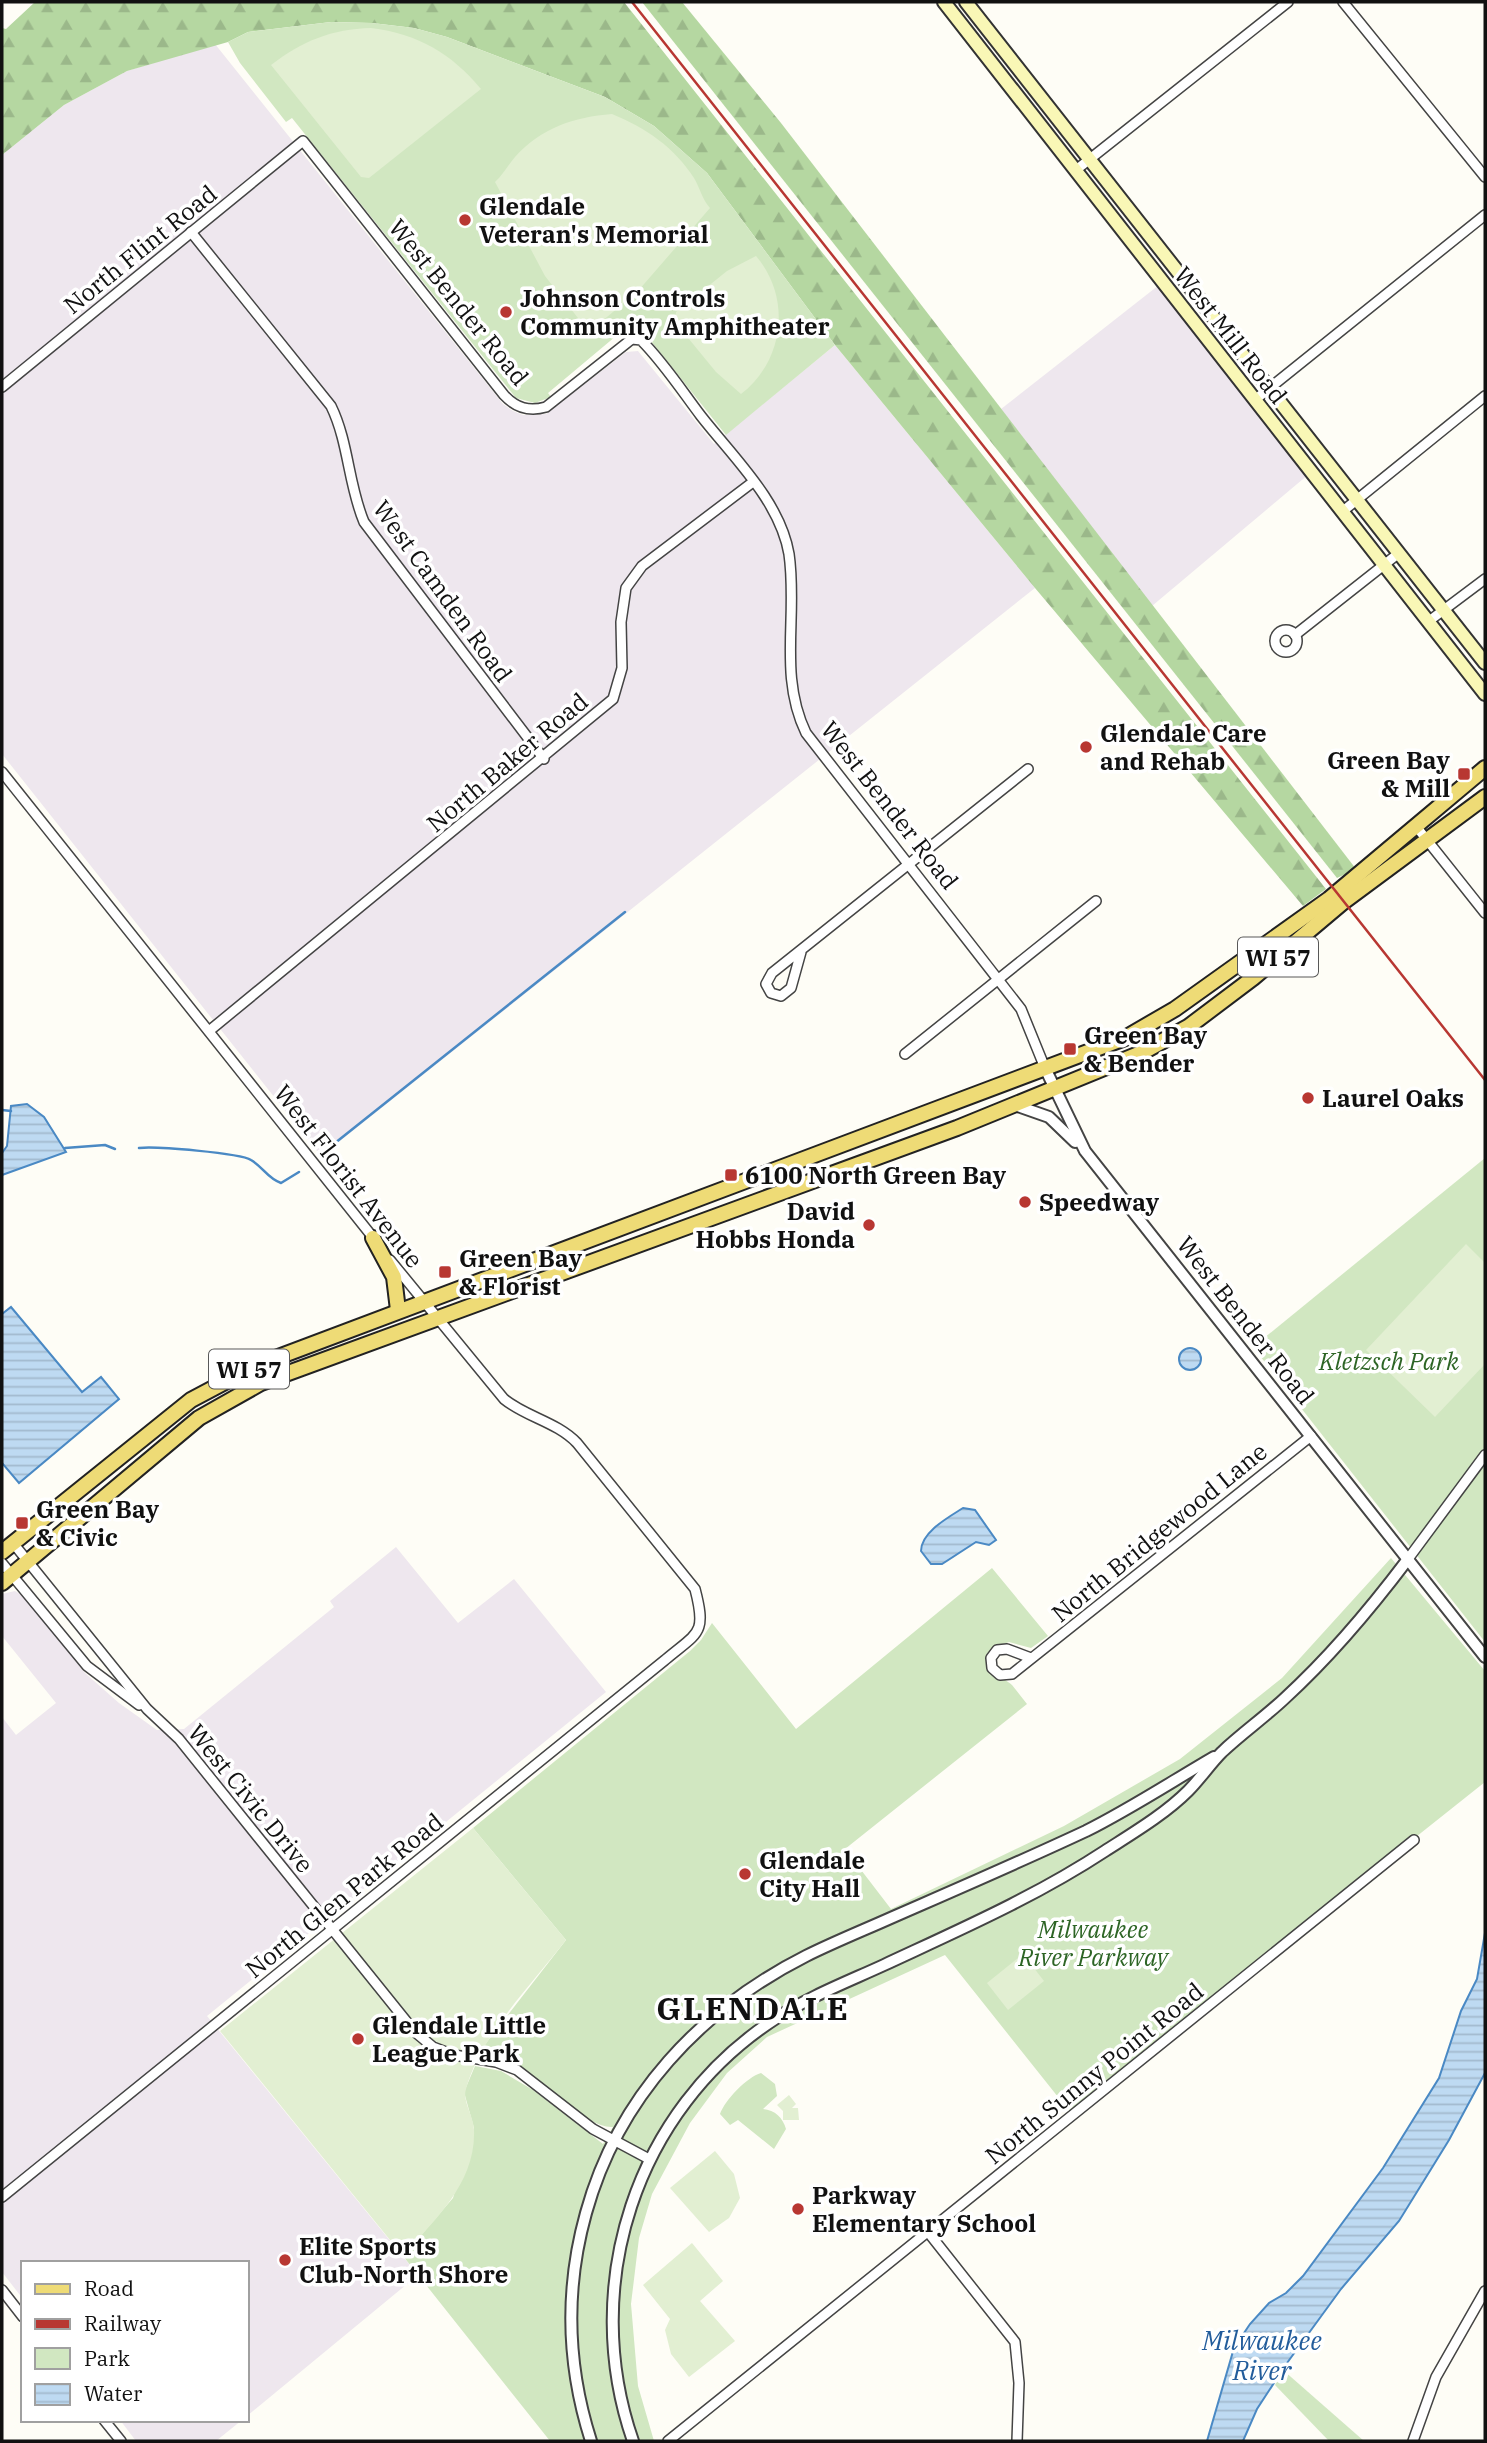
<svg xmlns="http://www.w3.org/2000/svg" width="1487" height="2443" viewBox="0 0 1487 2443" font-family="'IBM Plex Serif',serif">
<defs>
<pattern id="forest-firs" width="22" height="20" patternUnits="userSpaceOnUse" patternTransform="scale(1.75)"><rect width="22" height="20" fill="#b5d7a1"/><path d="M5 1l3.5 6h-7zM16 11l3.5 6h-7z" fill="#9bb88a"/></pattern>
<pattern id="water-rules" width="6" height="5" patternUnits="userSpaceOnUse" patternTransform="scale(1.75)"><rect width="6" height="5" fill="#bedaf2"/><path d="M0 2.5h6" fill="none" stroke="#a2bace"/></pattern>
</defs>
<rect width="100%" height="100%" fill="#fefdf6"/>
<g fill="#eee7ee">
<path d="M215,44L503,404L513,411L523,415L546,414L626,352L638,351L714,444L835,345L1035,588L321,1156L2,754V155L64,105L127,71Z"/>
<path d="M1159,285L1309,474L1152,606L1001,409Z"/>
<path d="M396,1547L458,1623L514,1579L606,1692L207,2016L418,2275L247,2416V2263H23V2299L2,2272V1717L16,1735L56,1703L2,1636V1594L15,1591L23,1596L85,1673L119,1703L157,1730L184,1729L334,1607L330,1601Z"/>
<path d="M120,2420H242L216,2441H136Z"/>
</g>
<g fill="url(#forest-firs)">
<path d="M35,2H624L1326,889L1303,906L1035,588L835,345L707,173L654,126L605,97L447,37L414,28L372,23L331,22L248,32L228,42L127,71L64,105L2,155V28L6,29Z"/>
<path d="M642,2H682L781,123L1356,869L1337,878Z"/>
</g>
<g fill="#d1e7c1">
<path d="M331,22L372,23L414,28L447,37L605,97L654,126L707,173L835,345L726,435L639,326L629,327L622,331L548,393L551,397L535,403L516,398L292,118L286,122L240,63L228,42L248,32Z"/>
<path d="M1485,1158V1642L1253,1347Z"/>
<path d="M1391,1558L1485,1671V1782L1070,2112L945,1955L767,2037L727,2073L690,2123L652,2194L639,2238L631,2304L638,2386L654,2441H550L403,2256L453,2198L474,2128L464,2092L475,2066L501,2071L533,2090L603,2144L613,2127C582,2130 524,2056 483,2047L566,1940L473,1828L690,1651L701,1640L712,1623L796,1729L992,1568L1048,1636L1031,1648L1009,1642L992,1648L987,1662C996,1680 1001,1675 1012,1685C1017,1691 1022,1698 1027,1704L845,1849L891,1909L1064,1826L1180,1759L1282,1678Z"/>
<path d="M761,2073L775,2084L777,2096L763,2109C775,2110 783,2118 786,2129L774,2149L738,2120L730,2125L720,2114C725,2100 747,2077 761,2073Z"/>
<path d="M1283,2370L1364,2441H1329L1275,2385Z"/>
</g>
<g fill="#e2efd2">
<path d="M371,28C418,34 451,53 481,89L369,178L361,177L271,65C302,41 332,29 371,28Z"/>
<path d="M612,114C646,128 674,147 694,178C700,188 702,199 710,208L638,291L601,322L578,318L545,276L495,182C503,175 508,165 515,157C541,128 574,117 612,114Z"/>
<path d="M756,256C792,298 784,361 741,394L716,372L675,322L676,312L727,271Z"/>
<path d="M1466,1244L1485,1263V1364L1435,1417L1366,1350Z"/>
<path d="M473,1828L566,1940C533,1983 480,2036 466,2089C462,2101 474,2117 474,2130C476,2183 435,2219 403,2256L220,2031Z"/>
<path d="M1023,1954L1044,1981L1008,2010L987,1983Z"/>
<path d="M789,2095L796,2104L792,2108H798L799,2120H783V2111L777,2105Z"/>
<path d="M715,2151L734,2174L740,2198L729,2218L709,2232L670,2188Z"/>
<path d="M692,2243L723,2281L700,2301L735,2341L689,2377L671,2354L665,2330L670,2319L643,2285Z"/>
</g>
<g fill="url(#water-rules)" stroke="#4a89c4" stroke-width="2">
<path d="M27,1104L44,1117L66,1152L2,1175V1153L7,1146L11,1106Z"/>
<path d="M11,1307L82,1392L101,1377L119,1399L19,1483L2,1463V1314Z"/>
<circle cx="1190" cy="1359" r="11"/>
<path d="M963,1508L975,1510L996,1540L989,1545L976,1542L942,1564H931L921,1551C921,1532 949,1517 963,1508Z"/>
<path d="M1485,1933V2073L1449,2140L1399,2221L1341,2289L1287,2363L1257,2409L1243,2441H1207L1234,2348L1250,2324L1269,2303L1286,2293L1303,2276L1383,2168L1439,2078L1461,2011L1477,1979Z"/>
</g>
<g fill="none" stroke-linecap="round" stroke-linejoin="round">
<g stroke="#4a89c4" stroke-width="2.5">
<path d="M2,1110L11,1111"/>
<path d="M65,1148L105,1145L115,1149"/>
<path d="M139,1148C155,1146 240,1153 251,1160C263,1167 268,1179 281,1183L299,1172"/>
<path d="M325,1151L625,912"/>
</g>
<g stroke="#444" stroke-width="12">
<g id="minor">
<path d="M1343,2L1485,177"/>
<path d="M1076,170L1288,2"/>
<path d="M191,232L331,406C349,443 348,484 364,522L544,759"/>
<path d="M2,387L303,141L504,395C516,408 529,412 546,407L628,342L632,339L641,340C664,363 682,391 701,416C733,457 780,501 789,554C798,616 778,675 806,733L1021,1009L1045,1068"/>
<path d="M1256,399L1485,215"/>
<path d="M1343,511L1485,396"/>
<path d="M1429,621L1485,579"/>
<circle cx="1286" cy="641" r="11"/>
<path d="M1295,635L1399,553"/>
<path d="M2,772L375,1240"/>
<path d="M1415,825L1485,913"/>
<path d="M801,952L791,988L781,996L771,993L766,984L772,973L1028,769"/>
<path d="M209,1031L613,699L622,668L621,622L626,588L642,566L753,482"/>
<path d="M905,1054L1096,901"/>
<path d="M13,1543L147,1709L179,1739L415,2032L433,2047L454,2055L496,2062L517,2070L593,2129L649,2159"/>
<path d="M1408,1559L1485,1455"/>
<path d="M2,1563L87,1666L139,1705"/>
<path d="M1031,1658L1007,1649L997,1650L991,1658L992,1668L1000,1675L1012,1674L1311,1436"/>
<path d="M2,2197L665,1660C698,1632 707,1635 695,1589L577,1443C557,1422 526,1417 504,1399L390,1260"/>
<path d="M928,2232L1015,2342L1019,2383L1017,2441"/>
<path d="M2,2290L23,2317"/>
<path d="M104,2420L121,2441"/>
<path d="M668,2441L1414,1840"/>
<path d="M1413,2441L1436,2377L1485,2291"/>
</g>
</g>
<g stroke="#444" stroke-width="14">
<g id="tertiary">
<path d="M1045,1068L1085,1151L1485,1657"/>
<path d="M1015,1105L1049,1117L1075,1142"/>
<path d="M591,2441C567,2366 565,2288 586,2213C618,2097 701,2009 806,1956C834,1942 864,1930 893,1917C957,1889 1022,1861 1086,1831C1130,1809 1171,1782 1214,1757"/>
<path d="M633,2441C579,2286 635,2110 775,2019C808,1997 847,1982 884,1965C959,1930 1035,1897 1105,1851C1133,1833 1165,1814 1188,1791C1200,1779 1210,1764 1222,1752C1242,1733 1265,1717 1285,1698C1331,1656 1371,1608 1408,1559"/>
</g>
</g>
<g stroke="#333" stroke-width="16">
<g id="secondary">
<path d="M944,2L1485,694"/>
<path d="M966,2L1485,663"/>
</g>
</g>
<g stroke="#222" stroke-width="18">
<g id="primary">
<path d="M373,1238L394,1277L398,1310"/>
<path d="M2,1552L191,1400L257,1365L1125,1038L1175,1009L1329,899L1485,768"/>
<path d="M2,1583L199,1418L261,1383L957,1128L1141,1053L1188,1027L1253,978L1342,903L1485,797"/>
</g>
</g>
<use href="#minor" stroke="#fff" stroke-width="9"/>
<use href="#tertiary" stroke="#fff" stroke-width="10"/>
<use href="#secondary" stroke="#f9f7b6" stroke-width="12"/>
<use href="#primary" stroke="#eedb76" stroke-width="14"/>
<path stroke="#b83732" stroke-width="2.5" d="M632,2L1485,1080"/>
</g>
<g fill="#b83732" stroke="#fff" stroke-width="2.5">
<circle cx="465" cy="220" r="7"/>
<circle cx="506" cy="312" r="7"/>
<circle cx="1086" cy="747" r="7"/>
<rect x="1457" y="767" width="14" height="14" rx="3.5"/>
<rect x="1063" y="1042" width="14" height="14" rx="3.5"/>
<circle cx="1308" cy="1098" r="7"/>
<rect x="724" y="1168" width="14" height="14" rx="3.5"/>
<circle cx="1025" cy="1202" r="7"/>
<circle cx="869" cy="1225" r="7"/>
<rect x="438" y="1265" width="14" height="14" rx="3.5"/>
<rect x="15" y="1516" width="14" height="14" rx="3.5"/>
<circle cx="745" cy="1874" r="7"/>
<circle cx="358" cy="2039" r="7"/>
<circle cx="798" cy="2209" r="7"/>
<circle cx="285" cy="2260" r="7"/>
</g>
<g text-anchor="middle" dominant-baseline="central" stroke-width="7" stroke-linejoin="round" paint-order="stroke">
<g fill="#fff" stroke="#585858" stroke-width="2">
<rect x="1238" y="937.5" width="80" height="39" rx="5"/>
<rect x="209" y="1349.5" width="80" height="39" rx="5"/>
</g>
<g font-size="23" font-weight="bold" fill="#111">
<text x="1278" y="957">WI 57</text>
<text x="249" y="1369">WI 57</text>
</g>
<g font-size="24" font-weight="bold" fill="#111" stroke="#fff" text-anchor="start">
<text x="479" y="206">Glendale<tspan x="479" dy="28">Veteran's Memorial</tspan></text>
<text x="520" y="298">Johnson Controls<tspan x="520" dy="28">Community Amphitheater</tspan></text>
<text x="1100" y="733">Glendale Care<tspan x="1100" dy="28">and Rehab</tspan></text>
<text x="1450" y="760" text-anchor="end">Green Bay<tspan x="1450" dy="28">&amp; Mill</tspan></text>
<text x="1084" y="1035">Green Bay<tspan x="1084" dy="28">&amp; Bender</tspan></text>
<text x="1322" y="1098">Laurel Oaks</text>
<text x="745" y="1175">6100 North Green Bay</text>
<text x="1039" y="1202">Speedway</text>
<text x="855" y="1211" text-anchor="end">David<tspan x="855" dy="28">Hobbs Honda</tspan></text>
<text x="459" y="1258">Green Bay<tspan x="459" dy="28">&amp; Florist</tspan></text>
<text x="36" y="1509">Green Bay<tspan x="36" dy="28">&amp; Civic</tspan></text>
<text x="759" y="1860">Glendale<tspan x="759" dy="28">City Hall</tspan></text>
<text x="372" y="2025">Glendale Little<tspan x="372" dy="28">League Park</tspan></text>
<text x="812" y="2195">Parkway<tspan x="812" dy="28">Elementary School</tspan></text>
<text x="299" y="2246">Elite Sports<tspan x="299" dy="28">Club-North Shore</tspan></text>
</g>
<g font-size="24" fill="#111" stroke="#fff">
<text transform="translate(140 249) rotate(-39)">North Flint Road</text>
<text transform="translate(459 302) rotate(51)">West Bender Road</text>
<text transform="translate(1231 335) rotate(52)">West Mill Road</text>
<text transform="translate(443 591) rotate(54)">West Camden Road</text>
<text transform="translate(507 762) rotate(-40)">North Baker Road</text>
<text transform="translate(890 805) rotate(52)">West Bender Road</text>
<text transform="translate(349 1176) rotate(52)">West Florist Avenue</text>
<text transform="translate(1246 1320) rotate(52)">West Bender Road</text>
<text transform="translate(1159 1532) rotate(-39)">North Bridgewood Lane</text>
<text transform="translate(251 1798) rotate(51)">West Civic Drive</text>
<text transform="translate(344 1895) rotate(-39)">North Glen Park Road</text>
<text transform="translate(1094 2073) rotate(-39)">North Sunny Point Road</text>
</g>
<g font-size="24" font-style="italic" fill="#2d6525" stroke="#fff">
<text x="1389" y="1361">Kletzsch Park</text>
<text x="1093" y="1929">Milwaukee<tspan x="1093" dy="28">River Parkway</tspan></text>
</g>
<g font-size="26" font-style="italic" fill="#225c9b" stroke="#fff">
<text x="1262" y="2340">Milwaukee<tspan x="1262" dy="30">River</tspan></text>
</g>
<g font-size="32" font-weight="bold" letter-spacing="2" fill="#111" stroke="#fff">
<text x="753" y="2008">GLENDALE</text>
</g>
</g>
<rect width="1487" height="2443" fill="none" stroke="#111111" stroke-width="7"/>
<rect x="21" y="2261" width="228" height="161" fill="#ffffff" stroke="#a0a0a0" stroke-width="2"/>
<rect x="35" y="2284" width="35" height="10" fill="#eedb76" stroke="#a0a0a0" stroke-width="2"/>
<text x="84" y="2296" font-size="21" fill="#111111">Road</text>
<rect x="35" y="2319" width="35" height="10" fill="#b83732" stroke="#a0a0a0" stroke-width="2"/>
<text x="84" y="2331" font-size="21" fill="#111111">Railway</text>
<rect x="35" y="2348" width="35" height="21" fill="#d1e7c1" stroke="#a0a0a0" stroke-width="2"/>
<text x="84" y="2366" font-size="21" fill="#111111">Park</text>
<rect x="35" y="2384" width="35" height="21" fill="url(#water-rules)" stroke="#a0a0a0" stroke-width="2"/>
<text x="84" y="2401" font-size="21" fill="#111111">Water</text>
</svg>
